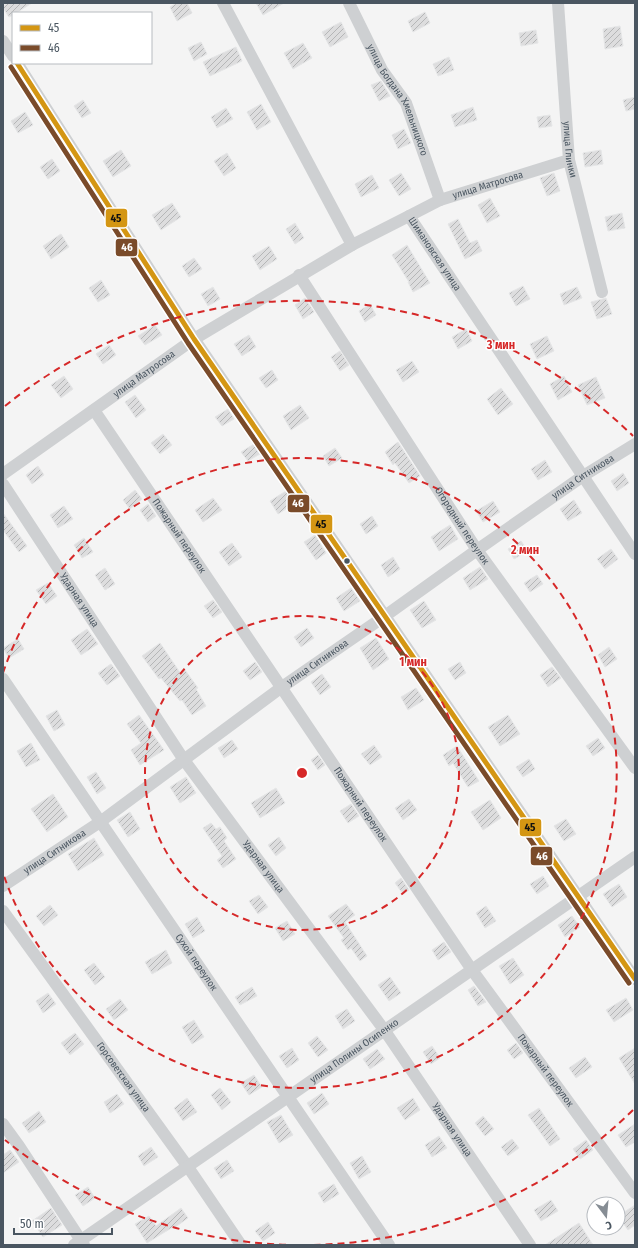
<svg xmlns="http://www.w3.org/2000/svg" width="638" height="1248" viewBox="0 0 638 1248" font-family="'Fira Sans Condensed',sans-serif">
<defs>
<pattern id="building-hatch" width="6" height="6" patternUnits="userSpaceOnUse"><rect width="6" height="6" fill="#ddddde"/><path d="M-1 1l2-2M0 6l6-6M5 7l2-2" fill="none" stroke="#b5b6b7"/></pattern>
</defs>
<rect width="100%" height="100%" fill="#f4f4f4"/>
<g fill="url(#building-hatch)" stroke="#e5e6e7">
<path d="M8,3H32L16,13H13V15L9,17L3,8V6Z"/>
<path d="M177,3H187L192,13L177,21L170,7Z"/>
<path d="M256,3H284L263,15Z"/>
<path d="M425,12L430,23L413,32L408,21Z"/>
<path d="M341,22L348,37L330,47L322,32Z"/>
<path d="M620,26L623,46L605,49L603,29Z"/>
<path d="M536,30L538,43L521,46L519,33Z"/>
<path d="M201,42L207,54L194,61L188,48Z"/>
<path d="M303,43L312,58L293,69L284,53Z"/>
<path d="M236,47L242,61L210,76L203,62Z"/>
<path d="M449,57L454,70L438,76L433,64Z"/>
<path d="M381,81L390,96L379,101L371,85Z"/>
<path d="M635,97V109L626,111L623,100Z"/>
<path d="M83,100L91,113L82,118L74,106Z"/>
<path d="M261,104L271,122L257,130L247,112Z"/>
<path d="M473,107L477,120L455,127L451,115Z"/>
<path d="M226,108L233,119L217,128L211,117Z"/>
<path d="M25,112L33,125L18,133L11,121Z"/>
<path d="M550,115L552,126L539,128L537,117Z"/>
<path d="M404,129L411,143L398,149L392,135Z"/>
<path d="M121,150L131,166L113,177L103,161Z"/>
<path d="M601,150L603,164L585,167L583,153Z"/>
<path d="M227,153L236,168L224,176L214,161Z"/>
<path d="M52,159L60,171L48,179L40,167Z"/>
<path d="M401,173L411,189L399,196L389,180Z"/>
<path d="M554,173L560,191L547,196L540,178Z"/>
<path d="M372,175L379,188L361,197L355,184Z"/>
<path d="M490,198L500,216L487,223L478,205Z"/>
<path d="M172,203L181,217L161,230L152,215Z"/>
<path d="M622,213L625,228L608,231L605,217Z"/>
<path d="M458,219L470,243L477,240L482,251L465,259L448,224Z"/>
<path d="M295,223L304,238L295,244L286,229Z"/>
<path d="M61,234L69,247L51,259L43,246Z"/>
<path d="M407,245L430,283L413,292L408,282H409L392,255Z"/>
<path d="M269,246L277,259L260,270L252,256Z"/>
<path d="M194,258L202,269L189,277L182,266Z"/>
<path d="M101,280L110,295L98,302L89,288Z"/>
<path d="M523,286L530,299L516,306L509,293Z"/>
<path d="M213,287L220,299L208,306L201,294Z"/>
<path d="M577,287L582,298L564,305L560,294Z"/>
<path d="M305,298L314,312L303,319L295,305Z"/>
<path d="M606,298L612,314L597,319L591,302Z"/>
<path d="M370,304L376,315L365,322L359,311Z"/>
<path d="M155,325L162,335L145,345L138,336Z"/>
<path d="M466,329L472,341L458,349L452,337Z"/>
<path d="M249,335L256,347L242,356L234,344Z"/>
<path d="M547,336L554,351L537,359L530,344Z"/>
<path d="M109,345L116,355L103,364L96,354Z"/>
<path d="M340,351L349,365L340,371L331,357Z"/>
<path d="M412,361L419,372L403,382L396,370Z"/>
<path d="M272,370L278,380L266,388L259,378Z"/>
<path d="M64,376L73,389L61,398L51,385Z"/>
<path d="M564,376L572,392L558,400L550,384Z"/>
<path d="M596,377L605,398L587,405L578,385Z"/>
<path d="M501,388L513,404L498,415L487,399Z"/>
<path d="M135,395L146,410L136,418L125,402Z"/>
<path d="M300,405L309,418L291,430L283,416Z"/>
<path d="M228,409L234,419L222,426L215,417Z"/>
<path d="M163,434L172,445L160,454L151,443Z"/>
<path d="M398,442L420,476L409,483L395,463L393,465L385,452Z"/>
<path d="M254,444L260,454L248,461L241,452Z"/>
<path d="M335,448L342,458L329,466L323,456Z"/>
<path d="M545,460L552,472L538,480L531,469Z"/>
<path d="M38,466L44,475L32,484L26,475Z"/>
<path d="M623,473L629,483L617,491L611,481Z"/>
<path d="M135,490L142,499L130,509L123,500Z"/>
<path d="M286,491L294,504L278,514L270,501Z"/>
<path d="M213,498L222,510L203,522L195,510Z"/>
<path d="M574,500L582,513L568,521L560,509Z"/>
<path d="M493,501L500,512L483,522L476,511Z"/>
<path d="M148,504L156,516L148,522L140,510Z"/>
<path d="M64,506L73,519L58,528L50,515Z"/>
<path d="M3,513L27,546L19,552L3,530Z"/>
<path d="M372,516L378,526L366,534L360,524Z"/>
<path d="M450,525L458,539L439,551L431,537Z"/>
<path d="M315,535L326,553L316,560L304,542Z"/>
<path d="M84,538L93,552L82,558L74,545Z"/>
<path d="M521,541L528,551L514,559L508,549Z"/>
<path d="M232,543L242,557L229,566L219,552Z"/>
<path d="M611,549L618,559L605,569L597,559Z"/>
<path d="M393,557L400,569L388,577L381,565Z"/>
<path d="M480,567L488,579L470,590L463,578Z"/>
<path d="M105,568L115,584L105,590L95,575Z"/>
<path d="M537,575L543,584L530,592L524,583Z"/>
<path d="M48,583L57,596L46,604L36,590Z"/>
<path d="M351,588L360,601L344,611L336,598Z"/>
<path d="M213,600L222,612L213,618L204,606Z"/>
<path d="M424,601L436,620L422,628L410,610Z"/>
<path d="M307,628L314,638L301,647L294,637Z"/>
<path d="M87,629L98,644L81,655L71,640Z"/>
<path d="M376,638L389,659L373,670L360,648Z"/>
<path d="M18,639L24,649L9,658L3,648Z"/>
<path d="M160,643L181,674L185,670L198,688L196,689L206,706L192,715L182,700L180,701L161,678L159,679L142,656Z"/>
<path d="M609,647L617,659L605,667L598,655Z"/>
<path d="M255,662L262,672L250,680L243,671Z"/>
<path d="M460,662L466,673L455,680L448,669Z"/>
<path d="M111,664L120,676L107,685L98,673Z"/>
<path d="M552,667L561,678L548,687L540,675Z"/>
<path d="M322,674L331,687L320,695L311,682Z"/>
<path d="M416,688L424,700L408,710L401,697Z"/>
<path d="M57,710L65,725L54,731L46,716Z"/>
<path d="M139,715L164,750L140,765L131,750L141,743L127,724Z"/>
<path d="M508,715L520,734L500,746L488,727Z"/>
<path d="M598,738L605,748L593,756L586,746Z"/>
<path d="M232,740L238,749L224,758L218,748Z"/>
<path d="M31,743L40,760L26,767L17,751Z"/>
<path d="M374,745L382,757L370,765L361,754Z"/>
<path d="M457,746L479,781L468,787L453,763L449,766L443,755Z"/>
<path d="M318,755L325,765L318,770L311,760Z"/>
<path d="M529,759L535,769L523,777L516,767Z"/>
<path d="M96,772L106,788L97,794L87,777Z"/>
<path d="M186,777L196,793L180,803L170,787Z"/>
<path d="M276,788L285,803L260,818L251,803Z"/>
<path d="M53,794L68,817L47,832L31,809Z"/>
<path d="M409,799L417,810L403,820L395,808Z"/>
<path d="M490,800L501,818L483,830L471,812Z"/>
<path d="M351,804L359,816L348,823L340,811Z"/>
<path d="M130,812L140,829L128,837L117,820Z"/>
<path d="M566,819L576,834L564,841L554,826Z"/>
<path d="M211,823L216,829L220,827L227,838L224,841L236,859L223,868L217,860L222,856L203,828Z"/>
<path d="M279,837L286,848L276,856L268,845Z"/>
<path d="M94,838L104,855L78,871L68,854Z"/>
<path d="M543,876L549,886L537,894L530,884Z"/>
<path d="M401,878L409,890L403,894L395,883Z"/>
<path d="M619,884L627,897L612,907L603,894Z"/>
<path d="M259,895L268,907L258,914L249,901Z"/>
<path d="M346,904L355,915L345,922L367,956L360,961L351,948L348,950L341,940L344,938L328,916Z"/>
<path d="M50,905L58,915L44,926L36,916Z"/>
<path d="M486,906L496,921L485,928L476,913Z"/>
<path d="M572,916L580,927L565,937L558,925Z"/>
<path d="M197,917L205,931L193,938L185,924Z"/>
<path d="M287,921L295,934L283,941L275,928Z"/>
<path d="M444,942L451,952L438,960L432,950Z"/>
<path d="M166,950L172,963L152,974L145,962Z"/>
<path d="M513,958L524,975L510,984L499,966Z"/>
<path d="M94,963L105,977L95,985L84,970Z"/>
<path d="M390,977L401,993L389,1001L378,985Z"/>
<path d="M474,986L486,1002L478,1006L468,990Z"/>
<path d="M252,987L257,996L240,1005L235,997Z"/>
<path d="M48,993L56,1004L43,1013L36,1001Z"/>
<path d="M626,998L633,1010L614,1022L606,1010Z"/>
<path d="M120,999L128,1010L114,1020L106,1009Z"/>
<path d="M347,1009L355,1021L343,1029L335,1016Z"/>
<path d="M194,1020L204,1037L192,1044L182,1027Z"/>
<path d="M75,1033L84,1044L70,1055L61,1043Z"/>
<path d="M317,1036L328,1050L318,1057L308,1043Z"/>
<path d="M516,1043L523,1053L514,1059L507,1050Z"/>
<path d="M432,1046L440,1058L431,1064L423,1052Z"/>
<path d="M292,1048L299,1060L287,1068L279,1056Z"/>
<path d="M635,1048V1084L619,1058Z"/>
<path d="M377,1049L385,1059L370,1069L363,1059Z"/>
<path d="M585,1057L592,1067L576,1078L569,1068Z"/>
<path d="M254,1075L262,1087L249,1095L241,1083Z"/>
<path d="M220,1088L231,1102L222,1110L211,1095Z"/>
<path d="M322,1093L329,1104L314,1114L307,1103Z"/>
<path d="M117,1094L124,1104L110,1113L104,1102Z"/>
<path d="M187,1098L197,1112L183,1121L174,1108Z"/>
<path d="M413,1098L420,1110L405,1120L397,1108Z"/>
<path d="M539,1108L560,1139L550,1146L528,1115Z"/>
<path d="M39,1111L46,1122L29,1133L22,1123Z"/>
<path d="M281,1115L293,1135L279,1143L267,1122Z"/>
<path d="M483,1116L494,1129L485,1136L475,1123Z"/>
<path d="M635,1124V1142L626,1147L618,1135Z"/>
<path d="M439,1136L447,1148L432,1157L425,1145Z"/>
<path d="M512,1139L519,1148L508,1156L501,1147Z"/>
<path d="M586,1140L593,1150L580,1159L573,1149Z"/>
<path d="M151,1147L158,1157L144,1166L138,1156Z"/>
<path d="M10,1150L19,1162L3,1173V1155Z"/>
<path d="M362,1156L371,1172L359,1179L350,1163Z"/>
<path d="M227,1160L234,1171L221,1179L214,1168Z"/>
<path d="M334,1184L339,1194L324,1203L318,1193Z"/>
<path d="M88,1187L95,1198L83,1206L75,1195Z"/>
<path d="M551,1200L558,1211L541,1221L534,1210Z"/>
<path d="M635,1205V1225L628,1230L618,1216Z"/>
<path d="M51,1208L62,1225L43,1237L32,1221Z"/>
<path d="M181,1208L188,1218L174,1228L173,1227L147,1243L135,1224L149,1216L156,1226Z"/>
<path d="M268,1222L275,1233L263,1241L255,1231Z"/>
<path d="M579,1223L593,1245H545Z"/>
</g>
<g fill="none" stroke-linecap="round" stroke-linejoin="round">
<g stroke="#ced0d2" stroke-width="12">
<path id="s1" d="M223,3L352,245L409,216L635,554"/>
<path id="s2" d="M349,3L382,70L406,103L440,200"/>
<path id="s3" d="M558,3L569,160L602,292"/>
<path d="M3,41L13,56"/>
<path d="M17,63L194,339L635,979"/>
<path id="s4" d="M409,216L440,200L569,160"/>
<path id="s5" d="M299,275L477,550L635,768"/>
<path id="s6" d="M94,410L472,970L635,1193"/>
<path id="s7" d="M3,474L194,339L352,245"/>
<path id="s8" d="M3,484L184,760L385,1031L530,1245"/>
<path id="s9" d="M3,679L389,1245"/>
<path id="s10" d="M3,886L100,822L282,687L385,616L477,550L583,476L635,444"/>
<path id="s11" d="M3,911L188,1167L241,1245"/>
<path d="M3,1124L19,1146L84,1245"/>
<path id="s12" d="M74,1245L635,857"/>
</g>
<g stroke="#fff" stroke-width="8">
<path id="bus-1" d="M17,63L194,339L635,979"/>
</g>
<g stroke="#fff" stroke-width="8">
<path id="bus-2" d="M11,67L188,343L629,983"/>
</g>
<use href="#bus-1" stroke="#d49613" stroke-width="5"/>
<use href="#bus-2" stroke="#7a4b2a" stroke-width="5"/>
</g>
<g fill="none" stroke="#d62828" stroke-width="2" stroke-dasharray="7 5">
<circle cx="302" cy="773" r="157"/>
<path d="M3 673A315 315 0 1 1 3 873"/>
<path d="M633 1110A472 472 0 0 1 306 1245M298 1245A472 472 0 0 1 5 1140M5 406A472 472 0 0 1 633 436"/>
</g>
<circle fill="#4a5661" stroke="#fff" stroke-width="1.5" cx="347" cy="561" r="3.5"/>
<g text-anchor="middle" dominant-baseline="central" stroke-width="3" stroke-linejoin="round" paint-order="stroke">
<g font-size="10" fill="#4a5661" stroke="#fff">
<text stroke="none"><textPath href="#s2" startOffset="109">улица Богдана Хмельницкого</textPath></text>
<text stroke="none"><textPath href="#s3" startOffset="147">улица Глинки</textPath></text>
<text stroke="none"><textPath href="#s4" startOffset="85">улица Матросова</textPath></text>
<text stroke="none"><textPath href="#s1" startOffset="384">Шимановская улица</textPath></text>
<text stroke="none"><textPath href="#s7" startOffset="173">улица Матросова</textPath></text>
<text stroke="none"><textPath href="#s10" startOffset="710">улица Ситникова</textPath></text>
<text stroke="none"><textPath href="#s5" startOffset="299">Огородный переулок</textPath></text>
<text stroke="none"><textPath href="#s6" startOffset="152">Пожарный переулок</textPath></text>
<text stroke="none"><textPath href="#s8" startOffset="139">Ударная улица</textPath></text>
<text stroke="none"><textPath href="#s10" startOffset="386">улица Ситникова</textPath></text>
<text stroke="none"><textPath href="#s6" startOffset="476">Пожарный переулок</textPath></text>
<text stroke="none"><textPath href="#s10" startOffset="62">улица Ситникова</textPath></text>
<text stroke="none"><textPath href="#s8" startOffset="463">Ударная улица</textPath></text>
<text stroke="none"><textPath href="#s9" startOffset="343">Сухой переулок</textPath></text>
<text stroke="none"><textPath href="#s12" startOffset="341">улица Полины Осипенко</textPath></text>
<text stroke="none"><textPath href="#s6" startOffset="800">Пожарный переулок</textPath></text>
<text stroke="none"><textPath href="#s11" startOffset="205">Горсоветская улица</textPath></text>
<text stroke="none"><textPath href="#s8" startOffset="787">Ударная улица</textPath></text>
</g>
</g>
<circle cx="302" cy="773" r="6" fill="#d62828" stroke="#fff" stroke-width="2"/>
<g font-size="12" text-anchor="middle" font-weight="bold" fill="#d62828" stroke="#fff" stroke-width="3" stroke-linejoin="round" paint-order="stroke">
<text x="501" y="349">3 мин</text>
<text x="525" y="554">2 мин</text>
<text x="413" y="666">1 мин</text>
</g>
<g stroke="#fff" stroke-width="1.5">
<rect x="105" y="208" width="23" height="20" rx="4" fill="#d49613"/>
<rect x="115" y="238" width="23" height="19" rx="4" fill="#7a4b2a"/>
<rect x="287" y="494" width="23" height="19" rx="4" fill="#7a4b2a"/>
<rect x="310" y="514" width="23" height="20" rx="4" fill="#d49613"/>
<rect x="519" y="818" width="23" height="19" rx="4" fill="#d49613"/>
<rect x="530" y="846" width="23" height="20" rx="4" fill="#7a4b2a"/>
</g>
<g font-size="11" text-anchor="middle" font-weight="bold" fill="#fff">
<text x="127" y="251">46</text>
<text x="298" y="507">46</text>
<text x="542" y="860">46</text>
</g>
<g font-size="11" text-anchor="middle" font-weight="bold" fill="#111">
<text x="116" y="222">45</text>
<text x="321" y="528">45</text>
<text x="530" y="831">45</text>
</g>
<rect width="638" height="1248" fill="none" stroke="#4a5661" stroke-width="8"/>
<rect x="12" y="12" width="140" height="52" fill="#ffffff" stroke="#b7bbc0"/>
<rect x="20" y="25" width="20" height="6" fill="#d49613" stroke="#b7bbc0"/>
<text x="48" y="32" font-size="12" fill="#4a5661">45</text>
<rect x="20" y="45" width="20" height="6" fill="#7a4b2a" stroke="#b7bbc0"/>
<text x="48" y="52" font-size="12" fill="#4a5661">46</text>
<g transform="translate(606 1216) rotate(164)"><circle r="19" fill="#ffffff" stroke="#b7bbc0"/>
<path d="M0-3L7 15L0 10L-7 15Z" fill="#868d94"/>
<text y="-6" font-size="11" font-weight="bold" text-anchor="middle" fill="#4a5661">С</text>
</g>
<path d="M14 1228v6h98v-6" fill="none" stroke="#4a5661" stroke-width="2"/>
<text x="20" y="1228" font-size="12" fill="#4a5661" stroke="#ffffff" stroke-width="3" paint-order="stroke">50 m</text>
</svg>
